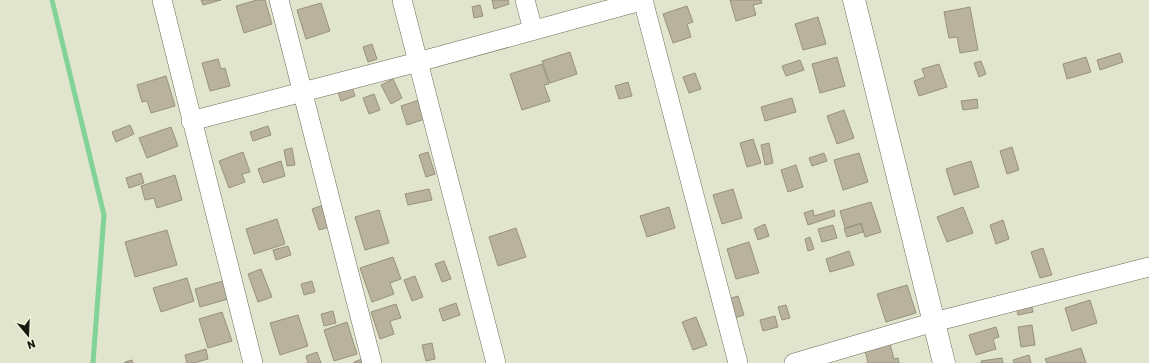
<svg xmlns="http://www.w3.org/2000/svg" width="1149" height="363" viewBox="0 0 1149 363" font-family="Rubik,sans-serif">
<rect width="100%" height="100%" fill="#e2e5cd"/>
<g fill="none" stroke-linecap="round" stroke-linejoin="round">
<path stroke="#82d398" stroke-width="5" d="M52,0L104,215L93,363"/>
</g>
<g fill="#b9b29c" stroke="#98927c">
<path d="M201,0H221L203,5Z"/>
<path d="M257,0H265L272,24L244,33L236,6Z"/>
<path d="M492,0H508L509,4L494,9Z"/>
<path d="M730,0H761L762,3L753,5L756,15L736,21Z"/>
<path d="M321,3L330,31L306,39L297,10Z"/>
<path d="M480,5L483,16L474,18L472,7Z"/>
<path d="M687,6L693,22L687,24L691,37L673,43L663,14Z"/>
<path d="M970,7L978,50L960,53L957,37L949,38L944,12Z"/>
<path d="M818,17L826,44L803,50L795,24Z"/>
<path d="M372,44L377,59L368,62L363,47Z"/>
<path d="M570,52L577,74L550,83L542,61Z"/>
<path d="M1120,53L1123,62L1100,70L1097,60Z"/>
<path d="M837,57L845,86L820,93L812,64Z"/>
<path d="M1086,57L1091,72L1067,79L1063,64Z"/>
<path d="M218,59L221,69L225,68L230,86L210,91L202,63Z"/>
<path d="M800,60L804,70L786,76L782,66Z"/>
<path d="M981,61L986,74L979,77L974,63Z"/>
<path d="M542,64L549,84L544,85L550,101L522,110L510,74Z"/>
<path d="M939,64L947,87L919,96L914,81L925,77L922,69Z"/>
<path d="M695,73L701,89L689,93L683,77Z"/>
<path d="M166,76L175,106L151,113L147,101L142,102L137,85Z"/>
<path d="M393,79L402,98L391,104L381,85Z"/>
<path d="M350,81L355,96L341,101L336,86Z"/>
<path d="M628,82L632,96L619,99L615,86Z"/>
<path d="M374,94L380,110L369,114L363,98Z"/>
<path d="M792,98L796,112L765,121L761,107Z"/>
<path d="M422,99L428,118L407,125L401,106Z"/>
<path d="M977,99L978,108L963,110L961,101Z"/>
<path d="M844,110L854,138L837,144L827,116Z"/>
<path d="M130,125L134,134L116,142L112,132Z"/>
<path d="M268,126L271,135L253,141L250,132Z"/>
<path d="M171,127L178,146L147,158L139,138Z"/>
<path d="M753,139L761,163L747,167L740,143Z"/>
<path d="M769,143L773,163L765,165L761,145Z"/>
<path d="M1012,147L1019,170L1007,174L1000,151Z"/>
<path d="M292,148L295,165L287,166L284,150Z"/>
<path d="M243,152L250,172L242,174L245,182L229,188L219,161Z"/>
<path d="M428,152L435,174L426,177L419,155Z"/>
<path d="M824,153L827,161L812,166L809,158Z"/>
<path d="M859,153L868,182L843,190L834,160Z"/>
<path d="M281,161L285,176L263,183L258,169Z"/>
<path d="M971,161L979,187L954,195L946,169Z"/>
<path d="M796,165L803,187L788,192L781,170Z"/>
<path d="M141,173L144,183L129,188L126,178Z"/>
<path d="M175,175L182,200L157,208L154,198L145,200L141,186Z"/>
<path d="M429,189L432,200L408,205L405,194Z"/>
<path d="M733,189L742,218L722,224L713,195Z"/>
<path d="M871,202L881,232L865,237L861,223L845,228L840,211Z"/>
<path d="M326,204L333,226L319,230L312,209Z"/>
<path d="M669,207L675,228L647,237L640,216Z"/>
<path d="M963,207L973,233L947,242L937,217Z"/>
<path d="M379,210L389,243L365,250L355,217Z"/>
<path d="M813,210L814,216L834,210L835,216L808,225L804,213Z"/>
<path d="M277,219L285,244L254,254L246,229Z"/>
<path d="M1003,220L1009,239L996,244L990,225Z"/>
<path d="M765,224L769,236L758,240L754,229Z"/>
<path d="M861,224L863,232L847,237L844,229Z"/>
<path d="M833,225L837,238L822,242L818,229Z"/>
<path d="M516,228L526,257L498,266L489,237Z"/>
<path d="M167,230L177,265L135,277L125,242Z"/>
<path d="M810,237L814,249L808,251L805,239Z"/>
<path d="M749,242L759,273L736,279L727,249Z"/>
<path d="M288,246L291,255L276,260L273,250Z"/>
<path d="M1043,248L1052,275L1040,278L1031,252Z"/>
<path d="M849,251L854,265L830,272L826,259Z"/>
<path d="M393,257L401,279L390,283L394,294L372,302L360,268Z"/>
<path d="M444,261L451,279L442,282L435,264Z"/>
<path d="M261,269L272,297L258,302L248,274Z"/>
<path d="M415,276L423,297L412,301L404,280Z"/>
<path d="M187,278L194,301L161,312L153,288Z"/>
<path d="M223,281L228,299L200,307L195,289Z"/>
<path d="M312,281L315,292L304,295L301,284Z"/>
<path d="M907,285L916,313L886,322L877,294Z"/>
<path d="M738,296L744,315L734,318L728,299Z"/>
<path d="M1090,300L1097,323L1072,331L1065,308Z"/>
<path d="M456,303L460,315L443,321L439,309Z"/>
<path d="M1031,303L1033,312L1018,315L1016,306Z"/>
<path d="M396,304L401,318L390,321L394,334L380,339L371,312Z"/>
<path d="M786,305L790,318L782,320L778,307Z"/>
<path d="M333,311L336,323L324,326L321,314Z"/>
<path d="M222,312L232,341L208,348L199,319Z"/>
<path d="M298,315L308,346L280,355L270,323Z"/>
<path d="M775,316L778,327L763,331L760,320Z"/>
<path d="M696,317L707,345L693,350L682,322Z"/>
<path d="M347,322L357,354L334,361L324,330Z"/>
<path d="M1032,325L1035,345L1021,347L1018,327Z"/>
<path d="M996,327L999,337L993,339L996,349L976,355L969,335Z"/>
<path d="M432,343L435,359L426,361L422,345Z"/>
<path d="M890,344L894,359L898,358L899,363H868L865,350Z"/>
<path d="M1081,348L1086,363H1047L1045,359Z"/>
<path d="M206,349L208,359L194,363H187L185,355Z"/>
<path d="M317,352L321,363H308L306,356Z"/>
<path d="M1029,355L1031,363H1014L1013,360Z"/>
<path d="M1002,358L1003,363H981V361Z"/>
<path d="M362,359L363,363H354V362Z"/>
<path d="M132,360L133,363H125V362Z"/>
</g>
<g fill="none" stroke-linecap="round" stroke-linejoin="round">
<g stroke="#6b6e59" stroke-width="20">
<g id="minor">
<path d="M162,0L253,363"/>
<path d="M279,0L372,363"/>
<path d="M402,0L496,363"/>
<path d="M525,0L533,30"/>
<path d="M643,0L738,363"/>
<path d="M191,121L418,62L644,0"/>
<path d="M794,363L934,322L1149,267"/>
</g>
</g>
<g stroke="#6b6e59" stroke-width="23">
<path id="secondary" d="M854,0L944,363"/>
</g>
<use href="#minor" stroke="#fff" stroke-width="19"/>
<use href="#secondary" stroke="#fff" stroke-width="22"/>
</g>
<g transform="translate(28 335) rotate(161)" stroke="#eff2da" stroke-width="3" paint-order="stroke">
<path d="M0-3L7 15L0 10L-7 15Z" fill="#181911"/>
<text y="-6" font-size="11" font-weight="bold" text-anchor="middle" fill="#181911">N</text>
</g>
</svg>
